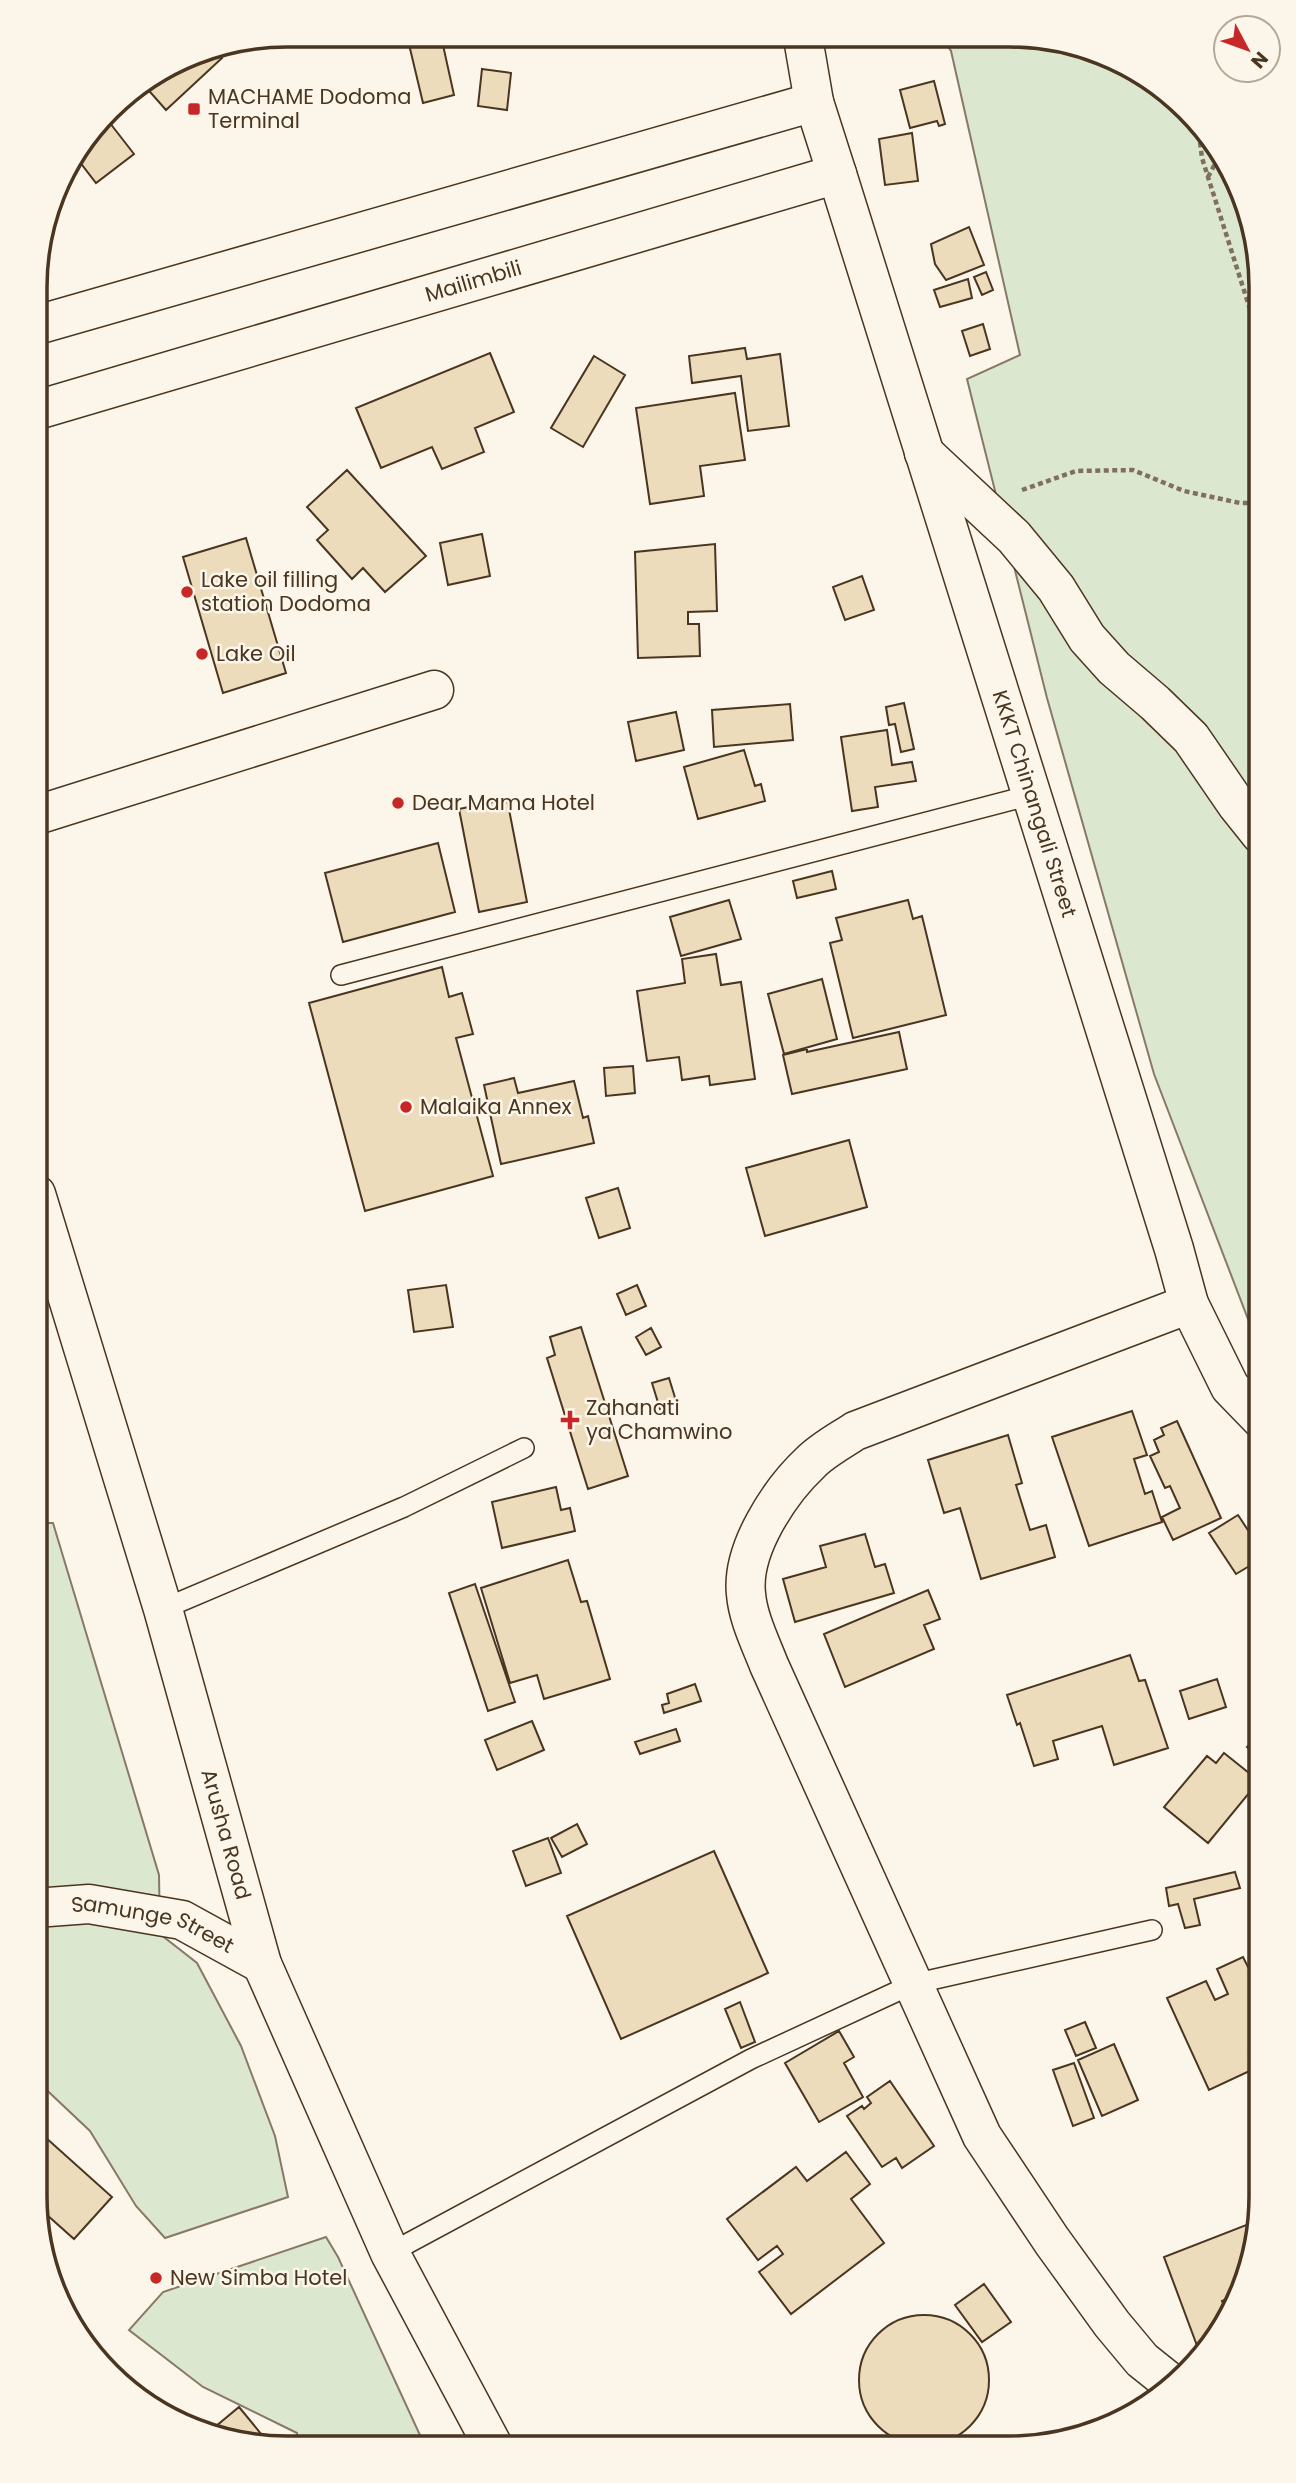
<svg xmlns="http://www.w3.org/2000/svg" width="1296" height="2483" font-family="Poppins,sans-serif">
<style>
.green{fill:#dce7d0;stroke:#887966;stroke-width:2}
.building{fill:#ecdcbc;stroke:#4a3520;stroke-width:2}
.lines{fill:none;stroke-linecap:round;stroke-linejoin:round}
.lane-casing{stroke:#4a3520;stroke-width:22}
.street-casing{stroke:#4a3520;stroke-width:41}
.secondary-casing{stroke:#4a3520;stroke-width:41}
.highway-casing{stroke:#4a3520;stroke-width:41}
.path{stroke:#7f6f5c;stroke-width:4.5;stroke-dasharray:5 3.5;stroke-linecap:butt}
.lane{stroke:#fbf6e9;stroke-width:19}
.street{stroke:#fbf6e9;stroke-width:38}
.secondary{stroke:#fbf6e9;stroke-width:38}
.highway{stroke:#fbf6e9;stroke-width:38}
.poi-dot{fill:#c62828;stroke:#fbf6e9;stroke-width:2.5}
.labels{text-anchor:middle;stroke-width:5;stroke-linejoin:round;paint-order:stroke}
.poi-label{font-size:21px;fill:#4a3520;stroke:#fbf6e9;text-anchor:start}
.street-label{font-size:21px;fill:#4a3520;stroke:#fbf6e9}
.rim{fill:none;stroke:#4a3520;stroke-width:3.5}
</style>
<rect width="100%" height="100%" fill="#fbf6e9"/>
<path class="green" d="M943 39 1057 40 1175 98 1248 207 1261 288V1353L1154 1074 1047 698 967 379 1020 355 951 51Z
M36 1523H53L159 1875 160 1934 197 1963 241 2046 275 2136 288 2197 165 2238 136 2206 90 2131 35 2079Z
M326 2237 338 2257 425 2446H298L297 2433 203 2387 129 2330 163 2292Z"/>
<path class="building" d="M407 36H441L454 95 423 103Z
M214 50 222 58 166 110 143 84 191 54Z
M482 69 511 73 507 110 478 106Z
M934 81 945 124 939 126 937 121 910 128 900 90Z
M106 118 134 154 96 183 76 157Z
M912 133 918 181 885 185 879 139Z
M969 227 984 265 946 280 935 264 931 244Z
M986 272 993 290 982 295 974 277Z
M968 279 972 298 940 307 934 290Z
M983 324 990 349 970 356 962 331Z
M745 348 747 359 780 354 789 426 748 431 741 376 692 383 689 356Z
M490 353 514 412 475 428 484 452 442 469 432 447 381 468 356 408Z
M594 356 625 375 583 447 551 428Z
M735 393 745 460 700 466 704 496 650 504 636 408Z
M347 470 426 556 385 592 363 568 352 579 317 540 328 530 307 507Z
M482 534 490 576 448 585 440 543Z
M246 538 286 673 223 693 183 557Z
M715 544 717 611 688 612V624H699L700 656 638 658 635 552Z
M862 576 874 610 845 620 833 587Z
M904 703 914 749 901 752 895 724 889 725 886 707Z
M790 704 793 740 714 747 712 710Z
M676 712 684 750 636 761 628 722Z
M887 730 892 765 912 762 916 781 875 787 878 807 852 811 841 737Z
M744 750 755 786 761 784 765 801 698 819 684 767Z
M507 799 527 902 479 912 459 809Z
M438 843 455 912 343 942 325 873Z
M832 871 836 889 797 898 793 881Z
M729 900 741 939 681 956 670 917Z
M908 900 913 919 922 916 946 1015 853 1038 830 943 842 940 836 918Z
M716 954 721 985 741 982 755 1079 710 1085 709 1076 682 1080 679 1057 647 1061 637 991 685 983 682 959Z
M442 967 449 997 462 993 473 1034 456 1038 493 1176 365 1211 309 1003Z
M822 979 837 1039 784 1054 768 994Z
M899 1032 907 1069 792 1094 783 1055 807 1049V1052Z
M633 1066 635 1093 606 1096 604 1068Z
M514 1078 518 1093 574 1081 583 1118 588 1116 594 1143 501 1164 484 1085Z
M849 1140 867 1207 765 1236 746 1168Z
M618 1188 630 1228 599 1238 586 1198Z
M446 1285 453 1327 414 1332 408 1290Z
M637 1285 646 1306 626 1315 617 1294Z
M581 1327 628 1476 588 1489 547 1358 555 1355 550 1337Z
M651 1328 661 1347 646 1355 636 1337Z
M669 1378 677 1404 660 1409 652 1383Z
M1132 1411 1147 1455 1134 1459 1145 1494 1152 1491 1162 1522 1089 1546 1052 1437Z
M1177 1421 1221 1518 1173 1540 1162 1517 1180 1508 1170 1486 1165 1488 1150 1456 1159 1452 1154 1440 1164 1435 1161 1428Z
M1008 1435 1022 1483 1016 1485 1030 1530 1046 1525 1055 1557 981 1579 960 1508 944 1513 928 1460Z
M556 1487 561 1510 570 1508 575 1531 502 1548 492 1502Z
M1238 1515 1261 1550V1559L1236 1574 1209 1533Z
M865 1534 875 1567 885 1564 894 1593 795 1622 783 1579 826 1567 820 1546Z
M568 1560 581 1602 587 1601 610 1679 544 1699 537 1675 510 1683 481 1588Z
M475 1584 515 1702 488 1711 449 1593Z
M928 1590 940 1619 924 1625 934 1649 845 1687 824 1634Z
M1130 1655 1139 1681 1145 1680 1168 1748 1114 1765 1102 1726 1053 1741 1058 1759 1034 1766 1020 1723 1017 1725 1007 1695Z
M1217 1679 1226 1707 1189 1719 1180 1691Z
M695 1684 701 1701 664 1713 662 1705 669 1703 667 1694Z
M532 1721 544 1750 497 1770 485 1740Z
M676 1729 680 1741 640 1754 635 1742Z
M1261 1733V1760L1247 1747Z
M1224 1753 1259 1781 1208 1843 1164 1807 1207 1756 1216 1763Z
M577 1824 587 1844 562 1857 551 1838Z
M548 1838 561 1873 526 1886 513 1851Z
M714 1851 768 1973 621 2039 567 1916Z
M1235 1872 1240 1888 1194 1899 1200 1925 1185 1928 1178 1904 1169 1906 1166 1888Z
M1243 1957 1248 1967 1261 1961 1260 2049 1249 2054 1256 2068 1209 2090 1167 1998 1206 1981 1215 2000 1228 1994 1217 1969Z
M740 2002 755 2042 741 2048 725 2009Z
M1085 2022 1096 2048 1076 2056 1065 2030Z
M839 2031 854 2057 844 2063 863 2097 819 2122 785 2063Z
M1114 2044 1138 2100 1102 2116 1078 2060Z
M1074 2063 1094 2118 1073 2126 1053 2070Z
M890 2081 934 2146 902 2168 896 2158 882 2167 847 2116 862 2106 864 2109 871 2103 867 2097Z
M35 2128 112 2197 74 2239 37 2206Z
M846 2152 870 2184 851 2199 884 2243 791 2314 759 2272 783 2254 777 2246 758 2260 727 2219 796 2167 807 2181Z
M1259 2220 1242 2292 1222 2301 1228 2316 1210 2347 1199 2351 1164 2257Z
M984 2284 1011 2322 982 2342 955 2305Z
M859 2380a65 65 0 1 1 130 0a65 65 0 1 1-130 0Z
M113 2366 134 2388 130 2392 121 2386 110 2369Z
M239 2407 262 2435 250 2445 222 2436 215 2427Z"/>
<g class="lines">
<g class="lane-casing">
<path id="lane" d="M341 975 1031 795
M163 1609 404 1507 524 1448
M390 2253 751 2059 913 1984 1152 1930"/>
</g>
<g class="street-casing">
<g id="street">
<path id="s1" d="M837 174 1174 1249 1189 1304 1230 1387 1261 1419"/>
<path d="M924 453 1014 537 1056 588 1087 638 1114 668 1155 703 1191 738 1237 805 1261 835"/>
<path d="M37 815 434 690"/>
<path id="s2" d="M35 1908 89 1904 182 1920 262 1964"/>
<path d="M1172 2384 1142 2360 1112 2324 1052 2241 982 2136 769 1665C760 1642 748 1618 746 1594 741 1549 780 1491 811 1462 823 1450 840 1441 855 1431L1189 1304"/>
</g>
</g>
<g class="secondary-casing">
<g id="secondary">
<path d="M37 325 814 102"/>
<path id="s3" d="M37 410 837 174 814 102 803 38"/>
</g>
</g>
<g class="highway-casing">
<g id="highway">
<path id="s4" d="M36 1194 163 1609 262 1964 390 2253 493 2446"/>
</g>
</g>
<path class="path" d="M1199 134 1202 158 1261 344
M1208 177 1217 160
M1022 490 1076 471 1133 470 1184 491 1240 503H1261"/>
<use href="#lane" class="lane"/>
<use href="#street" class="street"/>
<use href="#secondary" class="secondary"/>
<use href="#highway" class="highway"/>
</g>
<g class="poi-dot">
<rect x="187" y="102" width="14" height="14" rx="3.5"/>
<circle cx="187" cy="592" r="7"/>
<circle cx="202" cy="654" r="7"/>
<circle cx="398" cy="803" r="7"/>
<circle cx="406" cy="1107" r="7"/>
<path d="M566.5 1409.5h7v7h7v7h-7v7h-7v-7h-7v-7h7z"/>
<circle cx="156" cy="2278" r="7"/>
</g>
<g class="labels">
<g class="poi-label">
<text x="208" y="104">MACHAME Dodoma<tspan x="208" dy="24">Terminal</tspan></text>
<text x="201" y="587">Lake oil filling<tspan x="201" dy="24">station Dodoma</tspan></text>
<text x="216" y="661">Lake Oil</text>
<text x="412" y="810">Dear Mama Hotel</text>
<text x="420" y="1114">Malaika Annex</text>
<text x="586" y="1415">Zahanati<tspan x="586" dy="24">ya Chamwino</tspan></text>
<text x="170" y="2285">New Simba Hotel</text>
</g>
<g class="street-label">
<text dy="7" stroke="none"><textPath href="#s3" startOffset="455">Mailimbili</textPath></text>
<text dy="7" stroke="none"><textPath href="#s1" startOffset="660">KKKT Chinangali Street</textPath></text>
<text dy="7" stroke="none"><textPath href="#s4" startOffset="668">Arusha Road</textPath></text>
<text dy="7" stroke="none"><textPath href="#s2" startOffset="121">Samunge Street</textPath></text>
</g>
</g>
<path d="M0 0H1296V2483H0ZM287 47H1009A240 240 0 0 1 1249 287V2196A240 240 0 0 1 1009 2436H287A240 240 0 0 1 47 2196V287A240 240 0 0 1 287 47Z" fill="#fbf6e9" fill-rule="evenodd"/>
<path class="rim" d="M287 47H1009A240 240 0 0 1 1249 287V2196A240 240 0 0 1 1009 2436H287A240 240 0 0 1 47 2196V287A240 240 0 0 1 287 47Z"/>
<g transform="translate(1247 49) rotate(131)"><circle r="33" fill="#fbf6e9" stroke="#b4a999" stroke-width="2"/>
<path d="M0-5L12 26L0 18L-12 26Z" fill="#c62828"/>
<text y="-10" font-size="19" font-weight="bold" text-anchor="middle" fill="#4a3520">N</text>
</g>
</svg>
